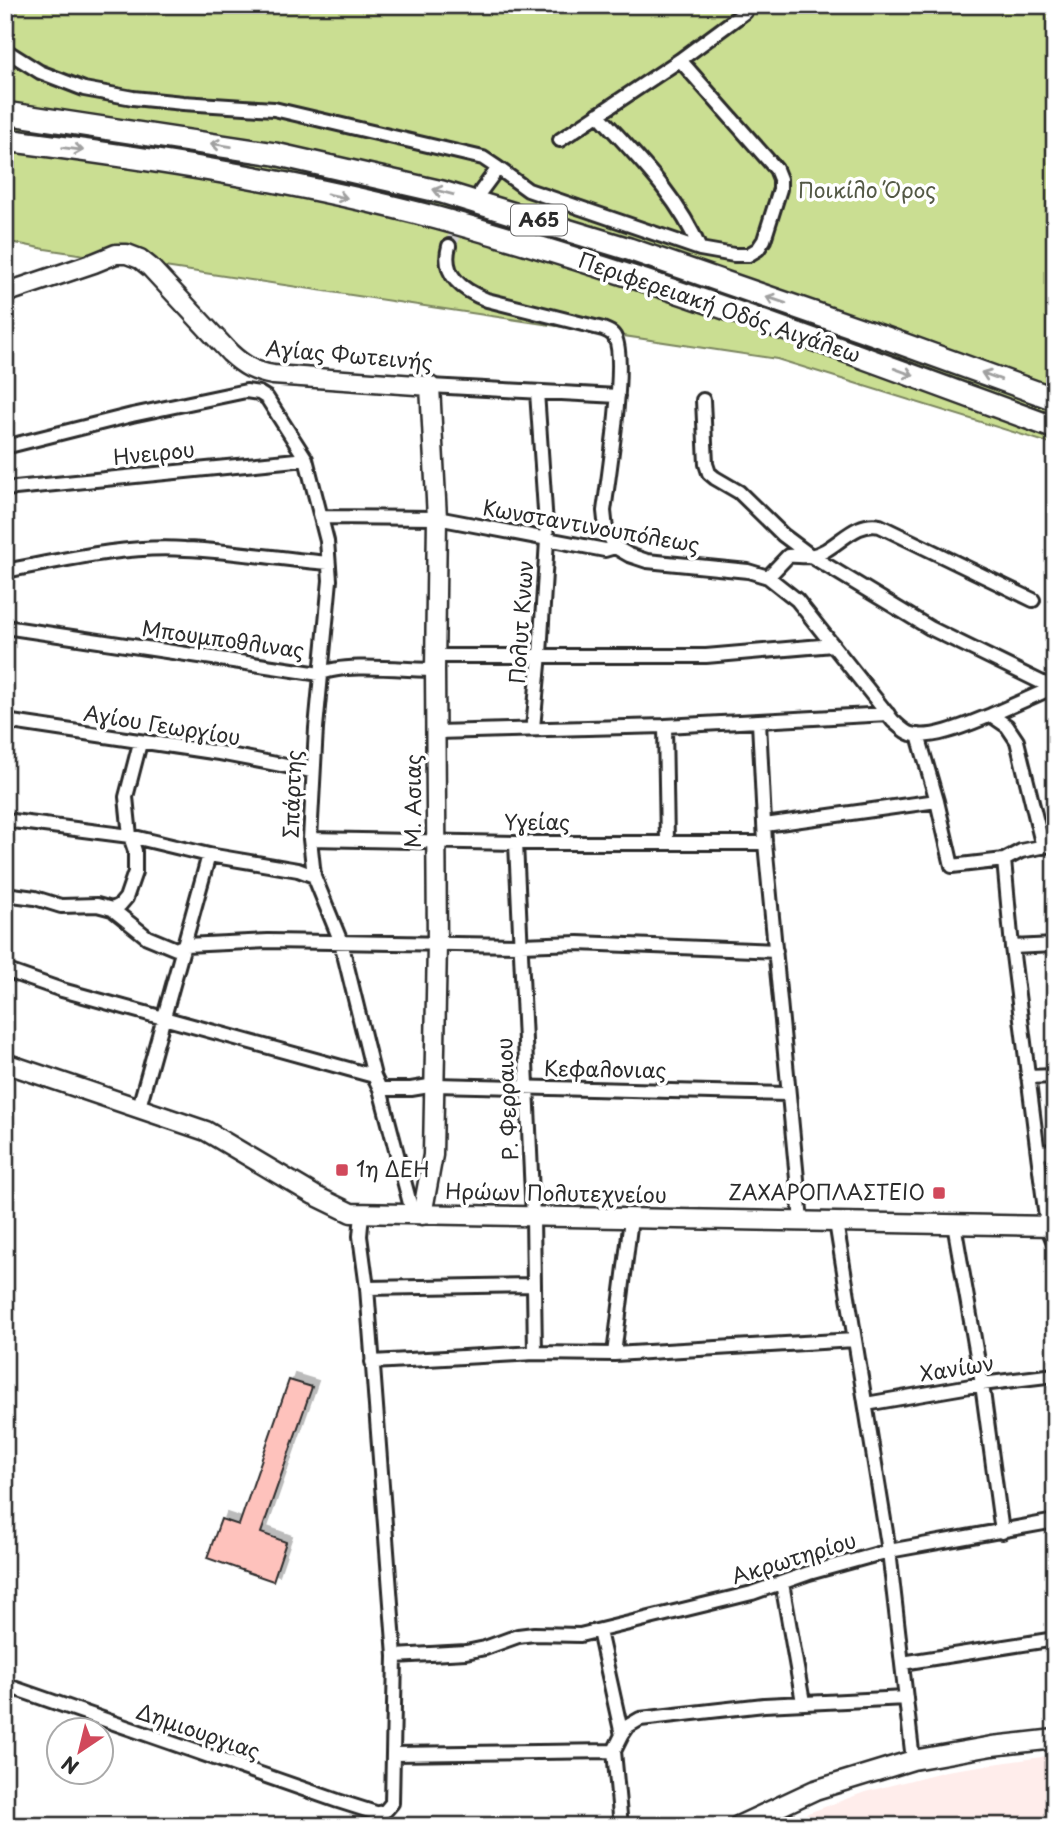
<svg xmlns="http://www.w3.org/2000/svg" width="1060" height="1831" font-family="'Playpen Sans',sans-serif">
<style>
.built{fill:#ffedeb}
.green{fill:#cade92;stroke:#7a845e;stroke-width:2}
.building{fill:#fec2bc;stroke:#2b2b2b;stroke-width:2;filter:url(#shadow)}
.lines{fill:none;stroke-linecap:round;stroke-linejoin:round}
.street-tunnel{stroke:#d5d5d5;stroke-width:12;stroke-dasharray:12 6;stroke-linecap:butt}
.street-casing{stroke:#2b2b2b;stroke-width:18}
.secondary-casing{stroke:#2b2b2b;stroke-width:23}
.highway-casing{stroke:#2b2b2b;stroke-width:26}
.street{stroke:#fff;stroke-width:12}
.secondary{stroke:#fff;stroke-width:18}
.highway{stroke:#fff;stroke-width:21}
.oneway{stroke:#a0a0a0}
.poi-dot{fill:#d1495b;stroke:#fff;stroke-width:2.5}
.labels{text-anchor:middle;stroke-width:7;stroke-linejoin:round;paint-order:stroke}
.shield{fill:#fff;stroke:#6b6b6b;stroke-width:2}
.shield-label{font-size:19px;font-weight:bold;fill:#2b2b2b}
.park-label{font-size:21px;fill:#535845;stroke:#fff}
.street-label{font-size:21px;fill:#2b2b2b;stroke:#fff}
.poi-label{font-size:21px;fill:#2b2b2b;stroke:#fff;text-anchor:start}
</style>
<defs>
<filter id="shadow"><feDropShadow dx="6" dy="-6" stdDeviation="0" flood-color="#0004"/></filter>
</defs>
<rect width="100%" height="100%" fill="#fff"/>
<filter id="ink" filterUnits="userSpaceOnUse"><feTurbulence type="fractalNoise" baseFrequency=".0143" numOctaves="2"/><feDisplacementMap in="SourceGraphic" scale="14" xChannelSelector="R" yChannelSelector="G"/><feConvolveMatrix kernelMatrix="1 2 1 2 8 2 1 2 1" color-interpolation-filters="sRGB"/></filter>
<g filter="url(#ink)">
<path class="built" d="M1055 1755V1826H773L865 1792 946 1771Z"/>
<path class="green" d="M5 5H1055V445L777 359 45 249 5 241Z"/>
<path class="building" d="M289 1380 312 1387 261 1533 286 1542 273 1581 207 1558 221 1519 239 1525Z"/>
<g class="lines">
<path class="street-tunnel" d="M449 246 477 198"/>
<g class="street-casing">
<path id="street" d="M5 50 40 72 84 89 133 98 183 103 274 109 483 158 498 168 481 191
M598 114C636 156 678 196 700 249
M560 140 680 60 745 12
M498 168 528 190 700 249 734 255H748L758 249 764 240 780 189V179L776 169 680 60
M449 246C441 275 462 290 487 300L603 329C608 331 613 333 615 338 627 359 608 481 604 511L606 530 615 547
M430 386 618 396
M703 400 706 464 709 473 715 478 739 492 783 535 811 556 930 628 1055 689
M5 447 132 415 246 391 259 393 267 398 306 459 327 541 330 580 316 728 310 839 314 876 341 942 374 1076 380 1089 413 1215
M5 489 306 459
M323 517 437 518 605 550 615 547 629 555 647 561 748 571 768 577 797 600 893 721C898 725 904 732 911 734 931 741 971 723 991 715L1007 726 1017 741 1043 847
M5 571C64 560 124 545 185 549 233 551 281 559 328 563
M768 577 788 556C795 555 803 557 810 556 836 552 852 520 880 526L1033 600
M5 627 320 674C343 662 407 670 435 670
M435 656H706L833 645
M991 715 1052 688
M5 721 219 753 312 771
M759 722 765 843 801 1221
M665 726 667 842
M533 728 540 654 547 540 537 392
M437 732 665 726 888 714
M918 735 937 801 952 866 1004 860
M5 820 130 836 209 855 298 870 314 876
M765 825 937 801
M310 839 516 843H765
M516 843 533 1217 535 1353
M1055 844 1021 851 1004 860 1012 947 1047 1226 1055 1245
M5 894 35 898 61 906 97 905 112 909 120 905 126 898 135 872V851L130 836 126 797 140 743
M112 909 147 937 176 949 185 945 268 941 521 945 578 943 776 951
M1012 947 1055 945
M5 970 62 990 374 1076
M1028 1077 1055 1076
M380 1089H411L435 1085 788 1094
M139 1107 209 855
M1038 1151 1055 1152
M836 1222 889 1551 913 1760
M954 1224 982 1384 1002 1532
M367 1288 534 1285
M614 1354 631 1219
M372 1362 535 1353 614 1354 855 1340
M866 1404 982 1384 1055 1375
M782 1583 803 1702
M599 1631 622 1735 614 1751 621 1826
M395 1656 466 1652 485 1648 518 1636 534 1634 580 1635 752 1593 809 1573 889 1551 1055 1521
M902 1663 1055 1639
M5 1685 338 1801 379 1814 386 1810 392 1803 395 1656 367 1288 360 1236 362 1214
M622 1735 628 1726 640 1719 764 1705 906 1698
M394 1754 614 1751"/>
</g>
<g class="secondary-casing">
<path id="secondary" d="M5 293 94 263 116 254H127L140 259 150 267 230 353C244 366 255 372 273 375L430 386 437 518 435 670 437 943 433 1155 422 1215
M5 1063 206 1131 314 1195 351 1213 1055 1226
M738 1826 815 1790 913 1760 992 1746 1055 1739"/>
</g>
<g class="highway-casing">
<path id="highway" d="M5 113 275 154 442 192 629 249 886 338 1055 399
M5 140C149 158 296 181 437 218 647 275 851 353 1055 428"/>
</g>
<use href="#street" class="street"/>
<use href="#secondary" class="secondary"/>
<use href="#highway" class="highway"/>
</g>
<defs><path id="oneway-shaft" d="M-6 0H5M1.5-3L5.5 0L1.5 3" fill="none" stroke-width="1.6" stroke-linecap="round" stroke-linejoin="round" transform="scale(1.75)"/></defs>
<g class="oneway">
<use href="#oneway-shaft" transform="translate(221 145) rotate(-171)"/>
<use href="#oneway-shaft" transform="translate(73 149) rotate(8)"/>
<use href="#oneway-shaft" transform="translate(443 192) rotate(-165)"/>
<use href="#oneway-shaft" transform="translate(337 196) rotate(12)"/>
<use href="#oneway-shaft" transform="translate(776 300) rotate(-161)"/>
<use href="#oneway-shaft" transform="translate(904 372) rotate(20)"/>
<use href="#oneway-shaft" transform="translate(991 376) rotate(-160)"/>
</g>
</g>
<g class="poi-dot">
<rect x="335" y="1163" width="14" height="14" rx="3.5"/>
<rect x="932" y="1186" width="14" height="14" rx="3.5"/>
</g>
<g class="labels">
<rect class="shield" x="511" y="204.5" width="56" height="31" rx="5"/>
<g class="shield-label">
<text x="539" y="227">Α65</text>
</g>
<g class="park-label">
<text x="867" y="198">Ποικίλο Όρος</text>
</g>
<g class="street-label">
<text transform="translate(719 308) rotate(19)" y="7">Περιφερειακή Οδός Αιγάλεω</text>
<text transform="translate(349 356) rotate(5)" y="7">Αγίας Φωτεινής</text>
<text transform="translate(154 454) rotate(-6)" y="7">Ηνειρου</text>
<text transform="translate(591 527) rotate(10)" y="7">Κωνσταντινουπόλεως</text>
<text transform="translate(522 622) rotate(-86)" y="7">Πολυτ Κνων</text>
<text transform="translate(223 640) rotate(8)" y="7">Μπουμποθλινας</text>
<text transform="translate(162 726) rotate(9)" y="7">Αγίου Γεωργίου</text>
<text transform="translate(293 794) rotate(-88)" y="7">Σπάρτης</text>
<text transform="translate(414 801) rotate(-90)" y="7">Μ. Ασιας</text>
<text x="537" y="830">Υγείας</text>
<text transform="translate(605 1070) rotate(1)" y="7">Κεφαλονιας</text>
<text transform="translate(508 1099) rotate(-93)" y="7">Ρ. Φερραιου</text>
<text transform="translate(556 1194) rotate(1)" y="7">Ηρώων Πολυτεχνείου</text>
<text transform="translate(957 1369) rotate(-9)" y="7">Χανίων</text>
<text transform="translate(794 1559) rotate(-17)" y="7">Ακρωτηρίου</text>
<text transform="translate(198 1732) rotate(19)" y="7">Δημιουργιας</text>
</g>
<g class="poi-label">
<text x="356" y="1177">1η ΔΕΗ</text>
<text x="925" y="1200" text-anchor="end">ΖΑΧΑΡΟΠΛΑΣΤΕΙΟ</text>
</g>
</g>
<rect width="1060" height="1831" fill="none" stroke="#fff" stroke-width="28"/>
<rect x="14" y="14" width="1032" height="1803" fill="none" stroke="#2b2b2b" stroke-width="2.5" filter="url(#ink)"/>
<g transform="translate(80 1751) rotate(215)"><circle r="33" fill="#ffffff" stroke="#aaaaaa" stroke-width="2"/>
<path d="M0-5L12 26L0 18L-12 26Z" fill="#d1495b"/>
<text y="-10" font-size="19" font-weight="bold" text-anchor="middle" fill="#2b2b2b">N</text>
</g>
</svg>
